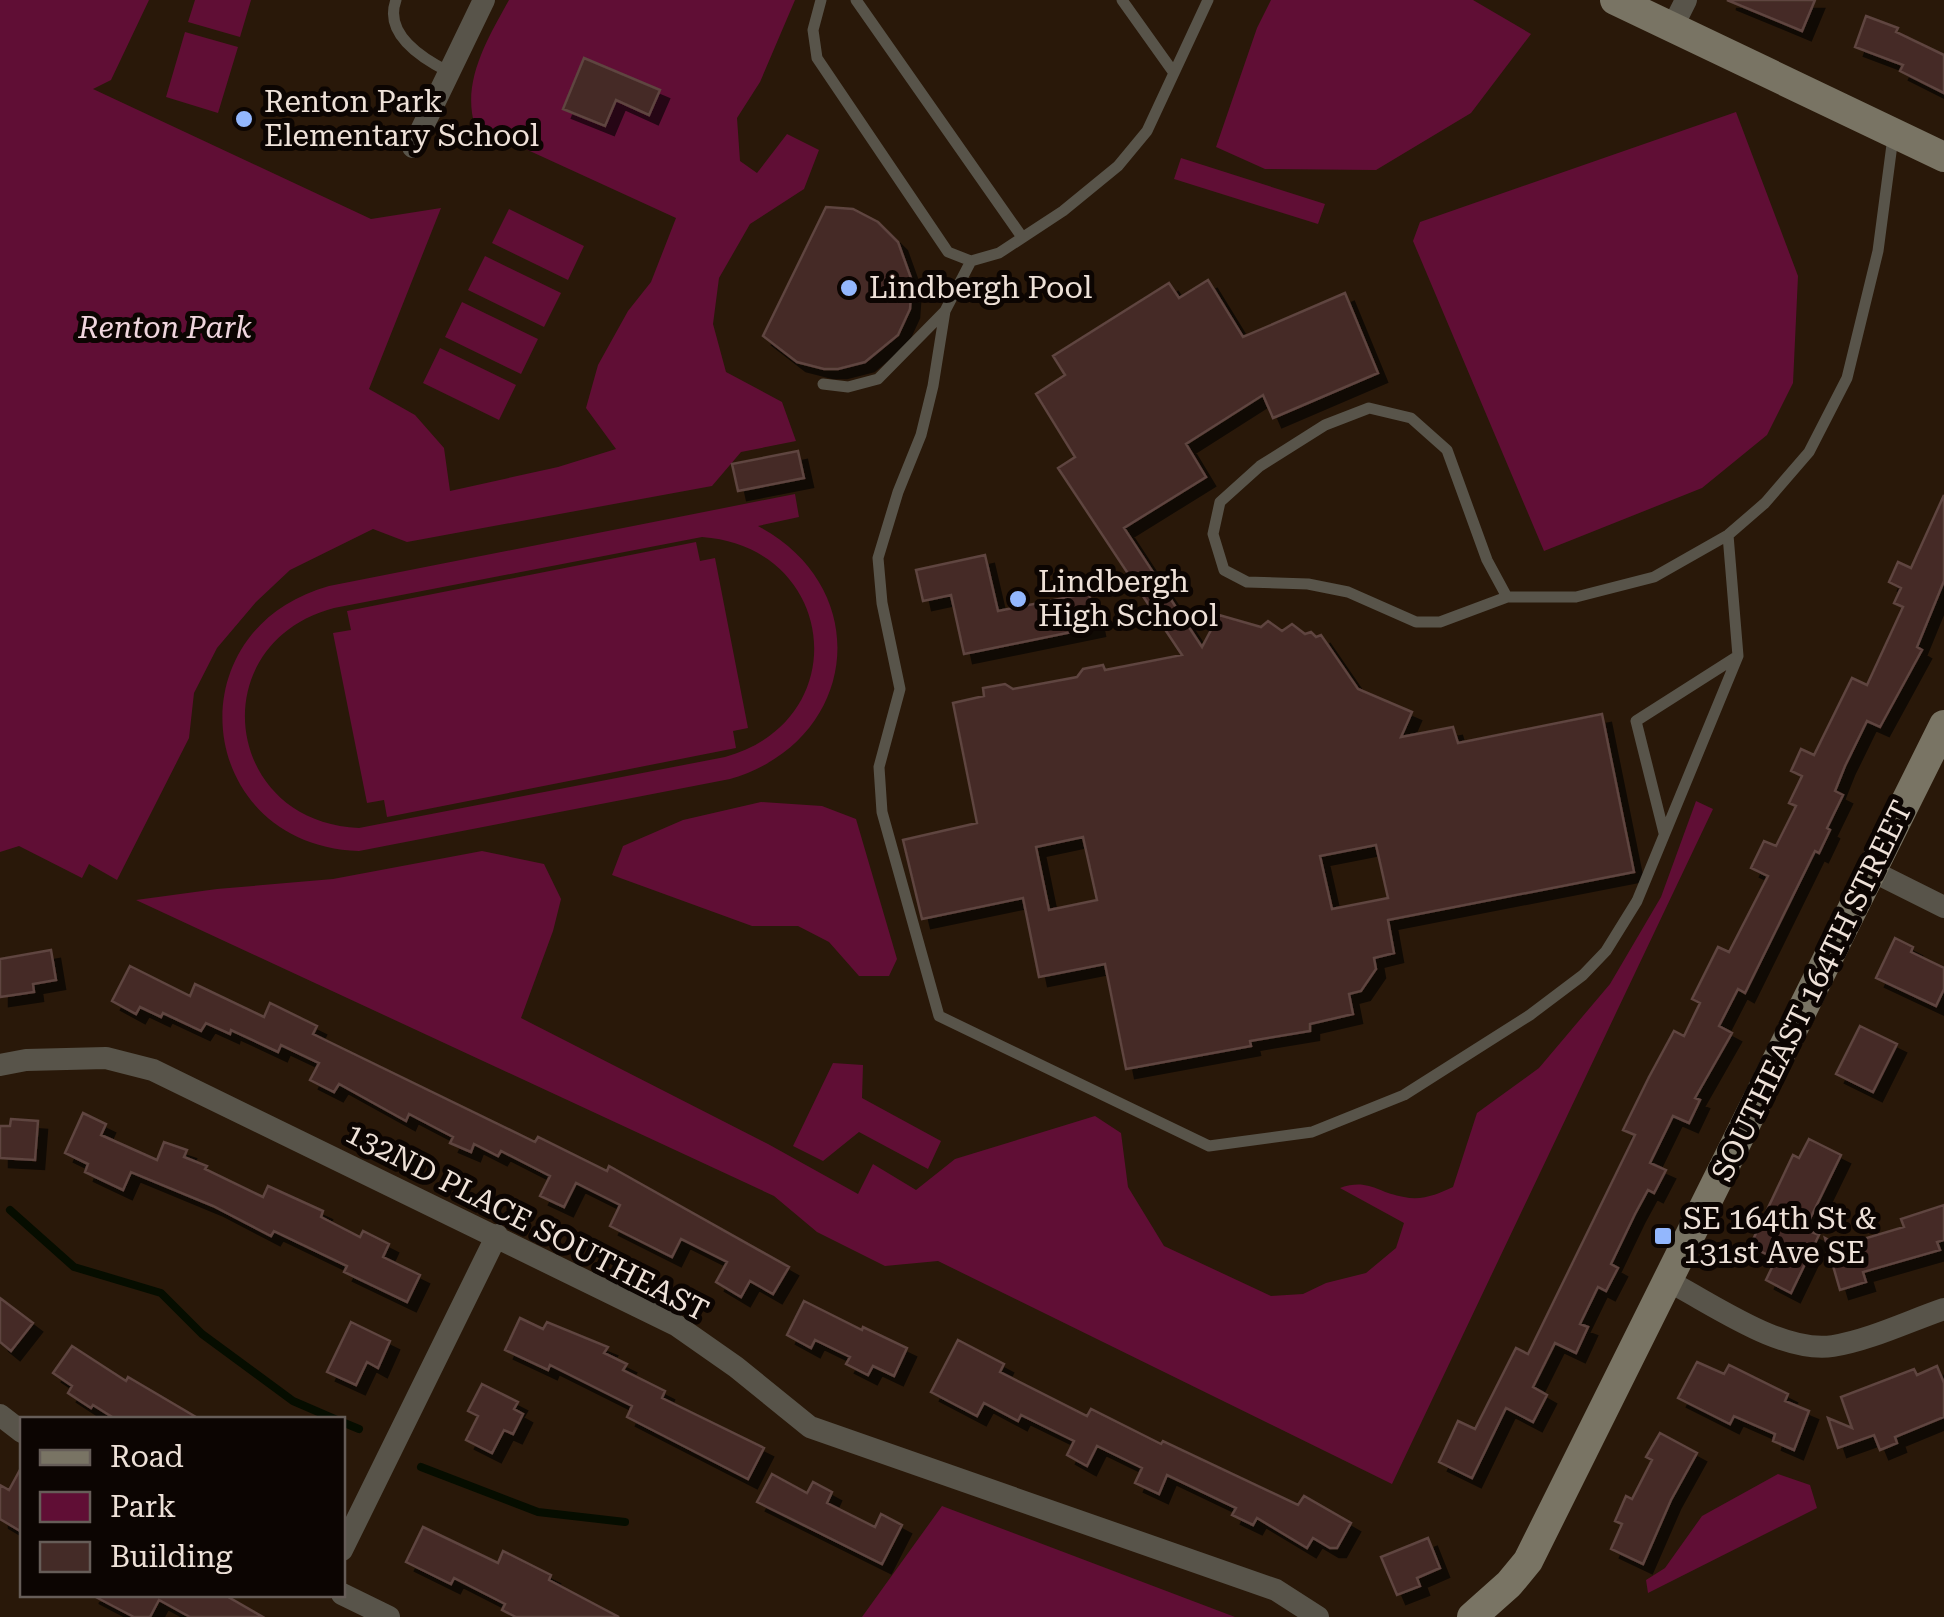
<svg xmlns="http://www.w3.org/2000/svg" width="1944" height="1617" font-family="'Roboto Serif',serif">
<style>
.green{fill:#600e35;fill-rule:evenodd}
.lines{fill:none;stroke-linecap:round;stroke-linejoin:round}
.stream{stroke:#060d00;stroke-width:8}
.building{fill:#442b27;stroke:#5e443f;stroke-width:2.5;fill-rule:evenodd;filter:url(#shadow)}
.lane{stroke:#58544a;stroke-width:11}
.street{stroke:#58544a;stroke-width:22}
.secondary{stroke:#797464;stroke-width:30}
.poi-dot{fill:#93b7fd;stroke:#0c0502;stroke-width:4}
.labels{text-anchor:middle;stroke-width:10;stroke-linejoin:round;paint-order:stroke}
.poi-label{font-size:30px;fill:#eee1d8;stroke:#0c0502;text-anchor:start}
.park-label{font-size:30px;font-style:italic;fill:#f0d6de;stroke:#0c0502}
.street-label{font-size:30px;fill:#eee1d8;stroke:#0c0502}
</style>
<defs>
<filter id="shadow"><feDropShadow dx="9" dy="9" stdDeviation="0" flood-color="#0009"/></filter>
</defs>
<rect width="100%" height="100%" fill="#291809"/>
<path class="green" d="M0 0H149L111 80 93 89 371 219 441 208 369 389 415 415 444 448 450 491 558 467 616 449 586 408 598 365 628 311 651 282 676 218 475 126C461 82 488 38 509 0H795L760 82 737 118 740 161 757 173 787 134 819 150 804 189 750 224 719 278 713 324 726 372 782 402 796 441 741 452 712 486 407 542 373 529 290 570 256 602 217 648 194 693 189 738 117 880 89 864 82 878 19 846 0 852Z
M195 0H251L240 37 188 22Z
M1271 0H1473L1531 34 1471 113 1376 170 1265 169 1216 147 1257 28Z
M185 32 238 47 218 113 166 97Z
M1736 112 1798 276 1793 383 1767 435 1702 488 1544 551 1413 241 1420 222Z
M1181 158 1325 204 1318 224 1174 179Z
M509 209 584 246 568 280 492 243Z
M485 256 561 293 544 327 468 290Z
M462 302 538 339 521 374 445 337Z
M440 348 516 385 499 420 423 383Z
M795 494 799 517 758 526C877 589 858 742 730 779L359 851C195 845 171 630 329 586ZM702 537C838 547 856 721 725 757L359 828C222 822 202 643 334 608Z
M696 542 700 561 715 558 748 728 733 731 736 748 387 817 384 800 367 803 333 633 351 630 347 611Z
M1696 801 1713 809 1392 1484 938 1261 885 1266 817 1232 774 1196 136 900 217 889 333 879 482 851 544 864 561 899 553 931 521 1018 768 1144 858 1194 873 1164 916 1190 955 1159 1095 1116 1121 1133 1128 1187 1164 1246 1271 1296 1303 1294 1326 1283 1366 1273 1396 1248 1404 1223 1340 1188C1369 1178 1377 1193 1404 1197 1422 1201 1438 1194 1453 1187L1477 1113 1539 1068 1610 984 1661 897Z
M761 802 822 806 856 819 897 959 889 976H859L829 942 798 926H752L612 875 623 846 683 820Z
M833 1063 863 1065 862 1098 941 1141 928 1169 859 1132 823 1161 793 1146Z
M1778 1474 1810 1485 1817 1508 1648 1593 1646 1580 1665 1568 1702 1516Z
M942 1506 1235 1617H862Z"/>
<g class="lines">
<path class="stream" d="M10 1210 74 1267 161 1293 202 1334 293 1401 337 1420
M342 1422 359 1429
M421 1467 538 1512 625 1522"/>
</g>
<path class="building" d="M1727 0H1815L1802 31Z
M1866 16 1898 28 1896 32 1944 55V93L1900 71 1903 65 1855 47Z
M584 58 660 90 649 115 616 100 605 126 563 109Z
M826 207 853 209 878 222 898 242 912 281 910 309 898 335 865 362 838 369H824L797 362 763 336Z
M1208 280 1243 337 1345 293 1378 373 1273 418 1263 395 1186 444 1206 477 1124 528 1202 647 1219 615 1261 627 1268 621 1282 631 1292 624 1305 634 1311 632 1316 637 1321 635 1358 689 1412 712 1401 737 1453 727 1458 743 1602 714 1634 872 1388 920 1394 953 1374 958 1376 969 1361 991 1349 994 1353 1014 1310 1024V1031L1250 1041 1251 1046 1126 1069 1105 964 1039 977 1023 898 922 919 903 840 977 823 953 703 984 696 983 688 1005 684 1013 689 1077 677 1083 669 1103 665 1105 670 1182 655 1058 468 1075 457 1036 394 1065 375 1053 356 1169 283 1179 298ZM1083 837 1097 900 1049 910 1036 847ZM1376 845 1388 898 1332 909 1320 856Z
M798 451 804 478 738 491 732 464Z
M1944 495V581L1917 647 1922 650 1880 727 1867 721 1845 766 1835 791 1843 795 1827 828 1830 830 1819 853 1815 851 1745 993 1738 989 1719 1026 1732 1033 1695 1098 1700 1100 1689 1123 1673 1116 1650 1163 1666 1170 1654 1193 1648 1190 1635 1214 1611 1264 1618 1268 1606 1291 1598 1287 1580 1324 1588 1327 1576 1353 1555 1343 1533 1387 1547 1395 1533 1422 1506 1408 1472 1478 1439 1462 1458 1421 1475 1429 1516 1348 1528 1354 1635 1135 1623 1130 1649 1077 1674 1031 1684 1036 1700 1003 1692 999 1718 947 1729 952 1768 876 1751 868 1764 841 1776 846 1796 806 1789 803 1802 776 1791 771 1801 749 1814 755 1852 678 1867 685 1903 607 1894 603 1901 588 1889 582 1898 562 1911 568Z
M985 555 998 611 1089 593 1096 627 964 654 951 595 923 601 916 570Z
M1895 938 1913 947 1911 952 1944 968V989L1936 1006 1876 978Z
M51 950 56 980 33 984 34 992 0 997V959Z
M130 966 190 996 195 984 264 1017 270 1003 317 1026 313 1034 535 1142 538 1137 607 1171 609 1166 789 1267 773 1294 750 1281 741 1297 716 1282 727 1262 681 1239 672 1257 610 1226 620 1205 576 1183 564 1207 540 1196 550 1176 501 1151 498 1156 474 1144 471 1152 450 1143 453 1137 409 1114 406 1121 339 1084 334 1092 310 1080 319 1063 281 1045 278 1052 231 1030 230 1034 206 1023 201 1031 163 1013 161 1017 140 1007 136 1014 112 1001Z
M1860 1026 1897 1044 1873 1092 1836 1074Z
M83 1113 106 1124 101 1135 157 1160 164 1142 187 1150 184 1157 207 1166 205 1169 263 1197 268 1186 323 1211 321 1217 360 1237 363 1231 389 1244 383 1257 420 1275 407 1302 344 1272 347 1266 274 1231 271 1236 213 1206 131 1172 123 1190 85 1172 88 1164 65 1153Z
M11 1119 38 1121 35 1160 0 1158V1126H10Z
M1809 1139 1841 1155 1805 1229 1819 1235 1791 1293 1766 1280 1776 1259 1750 1246 1793 1155 1799 1158Z
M1944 1205V1240L1937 1242 1940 1250 1863 1272 1866 1282 1840 1290 1825 1238 1840 1246 1904 1227 1901 1219Z
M0 1298 33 1323 11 1351 0 1342Z
M804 1301 862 1330 863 1327 907 1348 894 1376 873 1366 868 1375 846 1364 850 1357 815 1340 811 1348 787 1335Z
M520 1318 543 1329 547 1322 608 1347 604 1353 627 1364 623 1370 665 1391 662 1398 764 1448 748 1479 627 1417 632 1406 550 1365 548 1370 505 1350Z
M351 1322 390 1341 378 1368 367 1362 356 1385 327 1372Z
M958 1340 1004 1364 1000 1372 1087 1416 1091 1409 1161 1444 1163 1441 1298 1505 1304 1496 1351 1523 1337 1548H1330L1313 1538 1307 1548 1257 1518 1253 1525 1232 1515 1236 1508 1167 1475 1159 1494 1135 1483 1142 1468 1097 1446 1087 1466 1067 1455 1074 1441 1021 1415 1018 1421 984 1403 977 1416 931 1392Z
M72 1346 126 1381 128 1377 201 1420H117L93 1405 91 1408 68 1393 72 1386 53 1373Z
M1697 1362 1724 1374 1729 1365 1788 1394 1785 1401 1809 1411 1794 1450 1773 1441 1775 1434 1734 1416 1730 1424 1678 1398Z
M1937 1366 1944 1383V1417L1895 1437 1897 1443 1880 1450 1874 1435 1838 1448 1828 1418 1852 1428 1841 1397 1914 1369 1917 1375Z
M482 1384 518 1402 514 1409 523 1414 513 1434 504 1430 492 1453 466 1440 478 1416 468 1411Z
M1660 1433 1697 1453 1671 1500 1643 1564 1611 1549 1622 1524 1615 1521 1626 1496 1632 1499 1652 1460 1646 1457Z
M22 1466V1532L0 1519V1485L9 1490Z
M772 1474 807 1493 813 1482 832 1492 827 1503 875 1527 881 1514 902 1525 882 1564 757 1502Z
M423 1527 498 1563 503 1551 551 1575 549 1580 619 1617H516L502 1610 505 1604 454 1578 451 1584 406 1562Z
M1428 1538 1440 1568 1417 1578 1420 1586 1397 1595 1381 1557Z
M90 1594H223L263 1617H190L159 1600 150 1617H134Z"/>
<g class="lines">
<path class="lane" d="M396 0C383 35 423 59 449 72
M821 0 813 30 817 58 948 252 971 261 999 253 1063 211 1118 166 1147 131 1208 0
M856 0 1022 237
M1122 0 1174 73
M971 261 945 311 933 386 921 435 898 492 878 558 882 603 900 689 879 767 882 812 939 1016 1209 1146 1312 1132 1404 1095 1530 1015 1583 975 1606 951 1637 901 1738 656 1728 535
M823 384 848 387 878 379 945 311
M1507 597 1487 560 1447 450 1411 418 1369 408 1325 425 1260 466 1220 502 1213 534 1224 570 1247 582 1308 584 1348 592 1416 622H1440L1507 597H1576L1654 577 1728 535 1765 503 1809 452 1847 378 1878 251 1893 137
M1664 833 1636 721 1738 656"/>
<path class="street" d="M1672 28 1686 0
M413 147 484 0
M1872 871 1944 907
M0 1065 26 1060 106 1058 153 1070 676 1325 736 1367 810 1427 1276 1590 1318 1617
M1668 1281C1713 1304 1782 1354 1833 1346 1870 1340 1909 1321 1944 1309
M0 1415 22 1432
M342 1550 497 1235
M342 1594 389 1617"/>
<path class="secondary" d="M1615 0 1944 157
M1472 1617 1509 1584 1528 1561 1944 725"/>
</g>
<g class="poi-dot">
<circle cx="244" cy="119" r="10"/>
<circle cx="849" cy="288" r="10"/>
<circle cx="1018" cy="599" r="10"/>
<rect x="1653" y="1226" width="20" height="20" rx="5"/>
</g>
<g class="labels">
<g class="poi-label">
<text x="264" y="112">Renton Park<tspan x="264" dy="34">Elementary School</tspan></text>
<text x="869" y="298">Lindbergh Pool</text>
<text x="1038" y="592">Lindbergh<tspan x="1038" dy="34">High School</tspan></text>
<text x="1683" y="1229">SE 164th St &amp;<tspan x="1683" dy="34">131st Ave SE</tspan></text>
</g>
<g class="park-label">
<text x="165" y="338">Renton Park</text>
</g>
<g class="street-label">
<text transform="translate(1812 991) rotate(-64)" y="10">SOUTHEAST 164TH STREET</text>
<text transform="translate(527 1222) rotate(27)" y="10">132ND PLACE SOUTHEAST</text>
</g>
</g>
<rect x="20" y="1417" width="325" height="180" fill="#0c0502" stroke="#665d58" stroke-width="2.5"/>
<rect x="40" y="1450" width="50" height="15" fill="#797464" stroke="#665d58" stroke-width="2.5"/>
<text x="110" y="1467" font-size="30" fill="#eee1d8">Road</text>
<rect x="40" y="1492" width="50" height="30" fill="#600e35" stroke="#665d58" stroke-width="2.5"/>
<text x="110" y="1517" font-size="30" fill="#eee1d8">Park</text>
<rect x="40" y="1542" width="50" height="30" fill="#442b27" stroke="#665d58" stroke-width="2.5"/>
<text x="110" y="1567" font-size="30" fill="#eee1d8">Building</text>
</svg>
